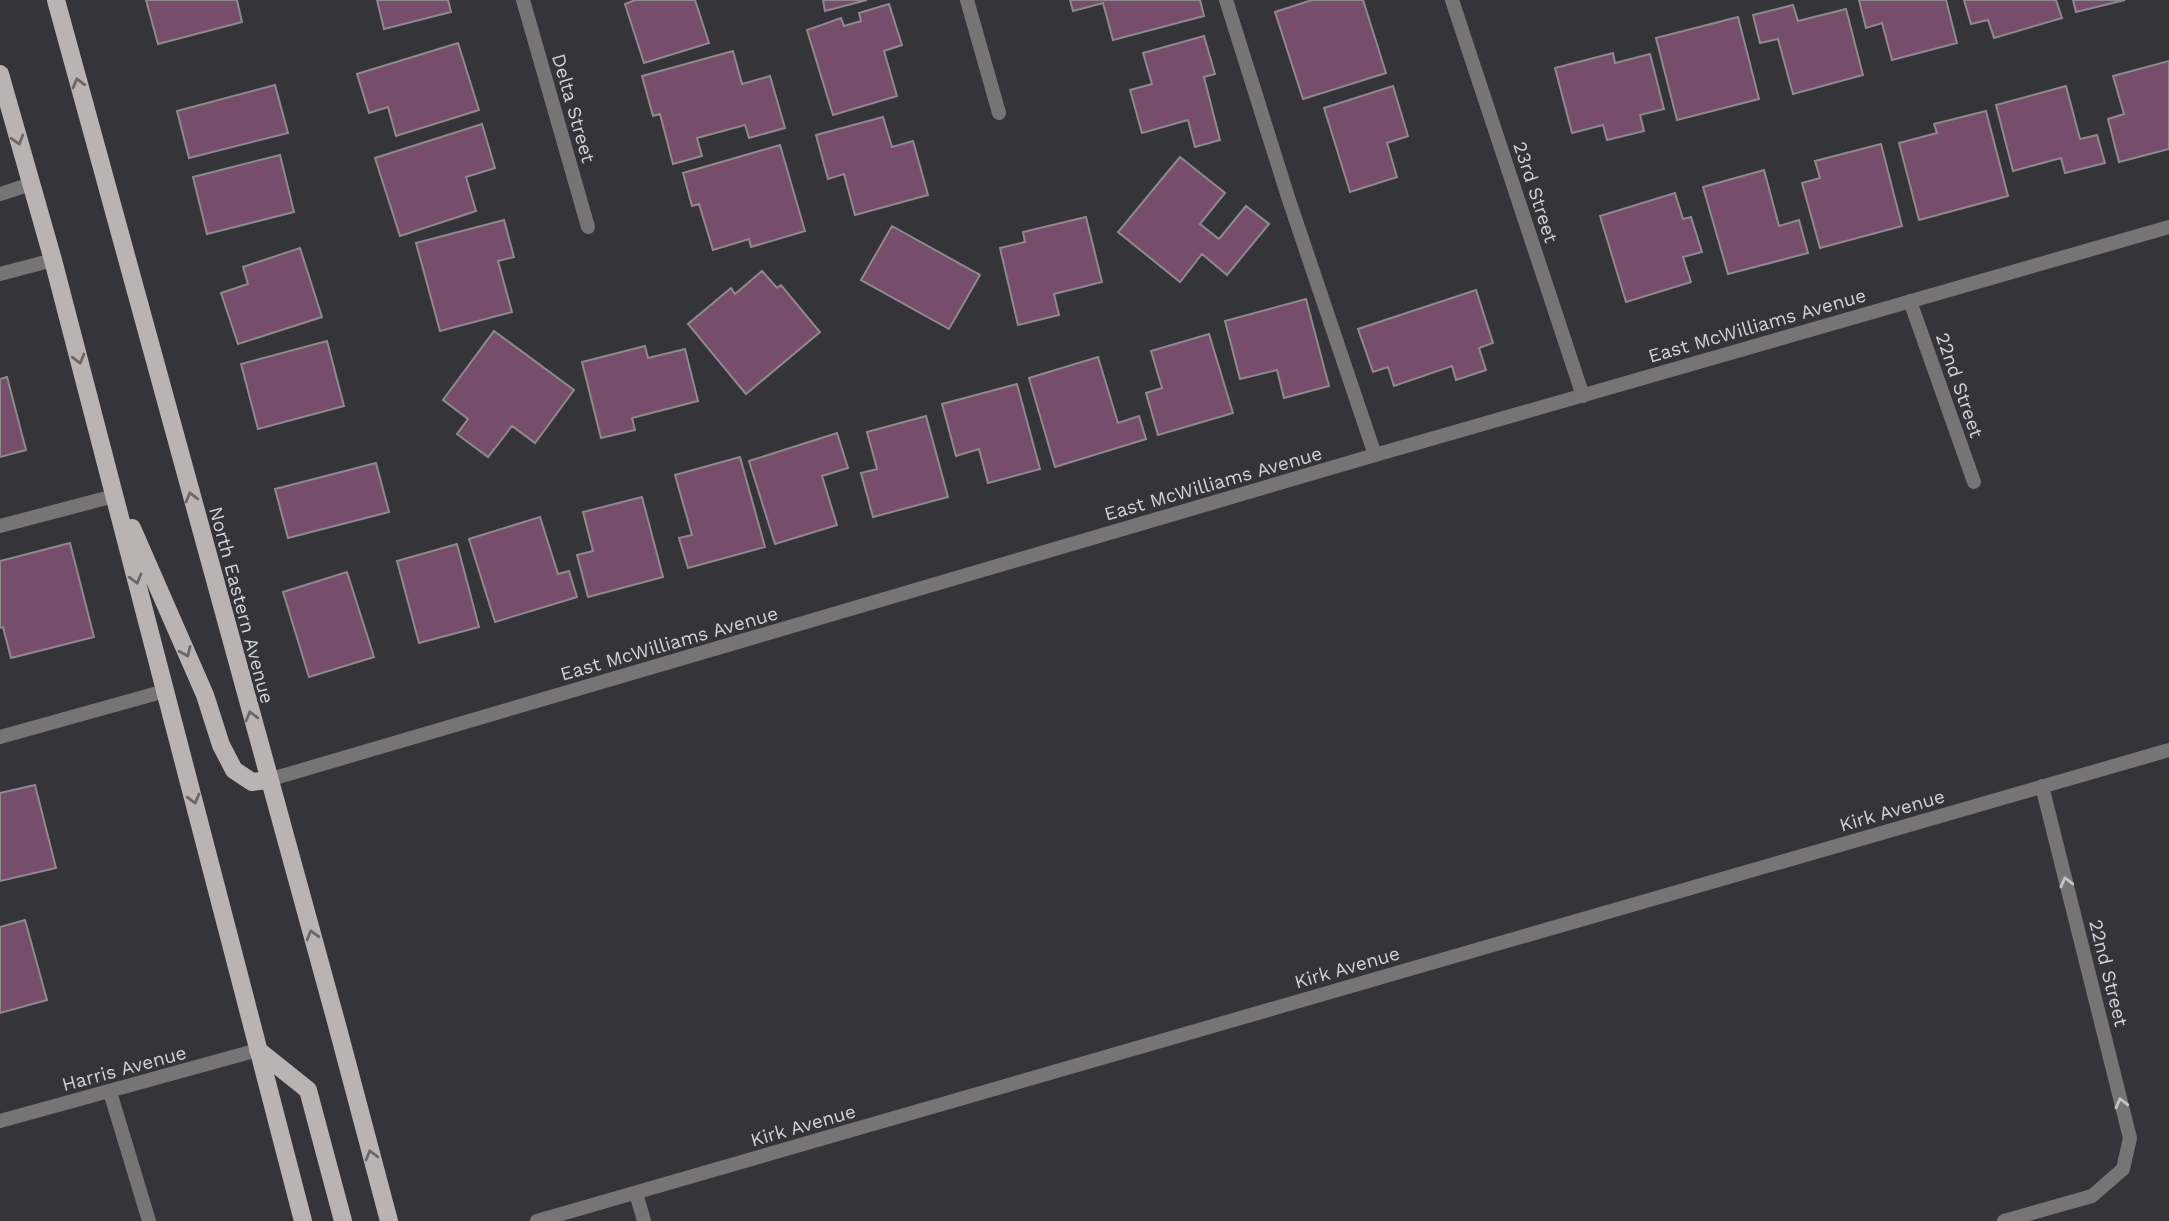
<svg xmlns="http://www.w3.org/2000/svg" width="2169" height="1221" font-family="'Work Sans',sans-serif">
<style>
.building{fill:#764d6b;stroke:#8f898d;stroke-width:2}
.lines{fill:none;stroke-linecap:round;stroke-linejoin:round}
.lane{stroke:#777475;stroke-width:14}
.street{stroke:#777475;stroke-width:14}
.primary{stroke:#b9b3b4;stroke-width:18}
.oneway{stroke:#69676a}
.oneway2{stroke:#c5c5c7}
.labels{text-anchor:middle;stroke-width:6;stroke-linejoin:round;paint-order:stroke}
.street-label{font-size:19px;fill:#d3d3d6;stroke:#343439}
</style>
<rect width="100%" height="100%" fill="#343439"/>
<path class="building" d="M146 0H237L242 22 158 44Z
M377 0H448L451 12 384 29Z
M635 0H695L709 43 644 63 625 4Z
M823 0H867L825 11Z
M1070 0H1200L1204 16 1113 40 1103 3 1073 11Z
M1312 0H1363L1386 73 1303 99 1275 12Z
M1859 0H1946L1957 43 1892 60 1882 23 1866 28Z
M1964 0H2056L2062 18 1994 38 1988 20 1971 24Z
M2073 0H2125L2076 12Z
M889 4 902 45 884 51 897 96 833 115 807 30 841 18 844 26 861 21 859 13Z
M1793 5 1798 21 1846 9 1863 75 1793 94 1778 39 1760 43 1753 15Z
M1738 17 1759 99 1677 120 1656 38Z
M1204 36 1215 74 1204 77 1220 140 1195 147 1188 120 1142 133 1130 90 1152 84 1143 53Z
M458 43 479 110 396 136 388 107 369 113 357 74Z
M733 51 742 84 770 76 785 128 749 138 745 125 697 138 702 156 673 164 660 114 653 116 642 76Z
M1613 53 1615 63 1650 54 1664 109 1640 115 1644 131 1607 140 1603 125 1572 133 1555 68Z
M2169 61V149L2119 162 2108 119 2124 114 2113 76Z
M275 85 288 133 189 158 177 111Z
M1393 86 1408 136 1387 143 1397 177 1350 192 1324 108Z
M2066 86 2080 139 2097 135 2105 163 2065 173 2061 158 2013 171 1996 105Z
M1986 111 2008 196 1919 220 1899 143 1937 133 1934 124Z
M883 117 892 147 913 141 928 195 855 215 844 174 828 179 816 135Z
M482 124 495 168 466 177 476 211 400 236 375 158Z
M1881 144 1902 226 1820 248 1802 183 1820 178 1815 161Z
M780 145 805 231 751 247 749 239 713 250 699 204 692 206 683 173Z
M280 155 294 212 207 234 193 177Z
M1180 157 1225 193 1200 224 1219 239 1246 206 1269 224 1227 275 1202 254 1180 282 1118 232Z
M1764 170 1779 226 1799 220 1808 253 1728 274 1703 187Z
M1675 193 1683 219 1691 217 1702 252 1683 257 1691 282 1626 302 1600 216Z
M1086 217 1102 282 1054 294 1059 315 1018 325 1000 248 1025 242 1023 232Z
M504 220 514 257 498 261 512 312 440 331 416 243Z
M892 226 980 275 949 329 861 280Z
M300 248 322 317 238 344 221 293 248 284 243 267Z
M762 271 777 288 781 285 820 332 746 394 688 324 731 288 735 294Z
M1476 290 1493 343 1479 348 1486 370 1456 380 1452 366 1394 386 1388 367 1373 372 1358 329Z
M1306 299 1329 386 1284 398 1277 370 1240 379 1225 321Z
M494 331 574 390 535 443 512 426 488 457 457 434 468 419 443 400Z
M1209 334 1233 413 1158 435 1146 393 1162 388 1151 351Z
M327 341 344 406 258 429 241 364Z
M645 346 648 358 685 349 698 401 632 418 635 430 601 438 582 362Z
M1098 357 1118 423 1139 416 1146 439 1055 467 1029 378Z
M7 377 26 450 0 457V379Z
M1017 384 1040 469 988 483 979 449 956 456 942 404Z
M926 416 948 497 873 517 861 473 877 469 867 432Z
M837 433 848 468 822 476 837 525 775 544 749 461Z
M740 457 765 547 688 568 679 538 692 535 675 475Z
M376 463 389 512 288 538 275 489Z
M642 497 663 577 588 597 577 555 593 551 583 512Z
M540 517 558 574 569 571 577 597 495 622 469 539Z
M70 543 94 637 11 658 3 627 0 628V561Z
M457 544 479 627 419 643 397 561Z
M347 572 374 657 309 677 283 592Z
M35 785 56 868 0 881V793Z
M25 920 47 1000 0 1013V927Z"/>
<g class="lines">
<path class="lane" d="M1226 0 1288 197 1375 455
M0 194 31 184
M0 526 114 496
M0 737 165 691
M110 1092 149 1221"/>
<path class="street" d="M523 0 588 227
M967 0 999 113
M1452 0 1583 396
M0 274 53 260
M1910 301 1974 482
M268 780 1375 455 2169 227
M0 1121 258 1050
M636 1193 644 1221
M537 1221 2169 750
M2004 1221 2092 1196 2123 1169 2130 1138 2042 786"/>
<path class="primary" d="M56 0 337 1025 389 1221
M0 74 53 260 303 1221
M132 528 205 695 221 745 234 770 252 782 268 780
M258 1050 308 1090 343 1221"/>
</g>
<defs><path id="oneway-chevron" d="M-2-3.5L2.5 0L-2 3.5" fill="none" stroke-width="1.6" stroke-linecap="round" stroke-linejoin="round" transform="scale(1.75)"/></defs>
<g class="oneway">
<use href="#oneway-chevron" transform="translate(78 83) rotate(-105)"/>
<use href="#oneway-chevron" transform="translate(18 140) rotate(74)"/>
<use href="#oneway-chevron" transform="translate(79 359) rotate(75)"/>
<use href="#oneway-chevron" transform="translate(191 497) rotate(-105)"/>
<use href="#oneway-chevron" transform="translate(136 579) rotate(75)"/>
<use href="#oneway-chevron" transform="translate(186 652) rotate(66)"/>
<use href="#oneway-chevron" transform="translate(251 716) rotate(-105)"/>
<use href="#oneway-chevron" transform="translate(194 799) rotate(75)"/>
<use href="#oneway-chevron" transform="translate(312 935) rotate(-106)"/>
<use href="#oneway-chevron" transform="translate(371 1155) rotate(-105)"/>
</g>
<g class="oneway2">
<use href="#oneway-chevron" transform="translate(2066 882) rotate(-104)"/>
<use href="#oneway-chevron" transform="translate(2121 1103) rotate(-104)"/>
</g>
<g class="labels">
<g class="street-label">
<text transform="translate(574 108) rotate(74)" y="7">Delta Street</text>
<text transform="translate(1536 192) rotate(72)" y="7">23rd Street</text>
<text transform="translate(1757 325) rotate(-16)" y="7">East McWilliams Avenue</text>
<text transform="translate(1960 385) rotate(71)" y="7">22nd Street</text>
<text transform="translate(1213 483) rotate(-16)" y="7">East McWilliams Avenue</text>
<text transform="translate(242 605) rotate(75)" y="7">North Eastern Avenue</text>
<text transform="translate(669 643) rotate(-16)" y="7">East McWilliams Avenue</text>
<text transform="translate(1892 810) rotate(-16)" y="7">Kirk Avenue</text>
<text transform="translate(1347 967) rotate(-16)" y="7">Kirk Avenue</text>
<text transform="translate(2109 973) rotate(76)" y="7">22nd Street</text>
<text transform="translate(124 1068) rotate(-15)" y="7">Harris Avenue</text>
<text transform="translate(803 1125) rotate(-16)" y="7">Kirk Avenue</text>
</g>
</g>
</svg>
